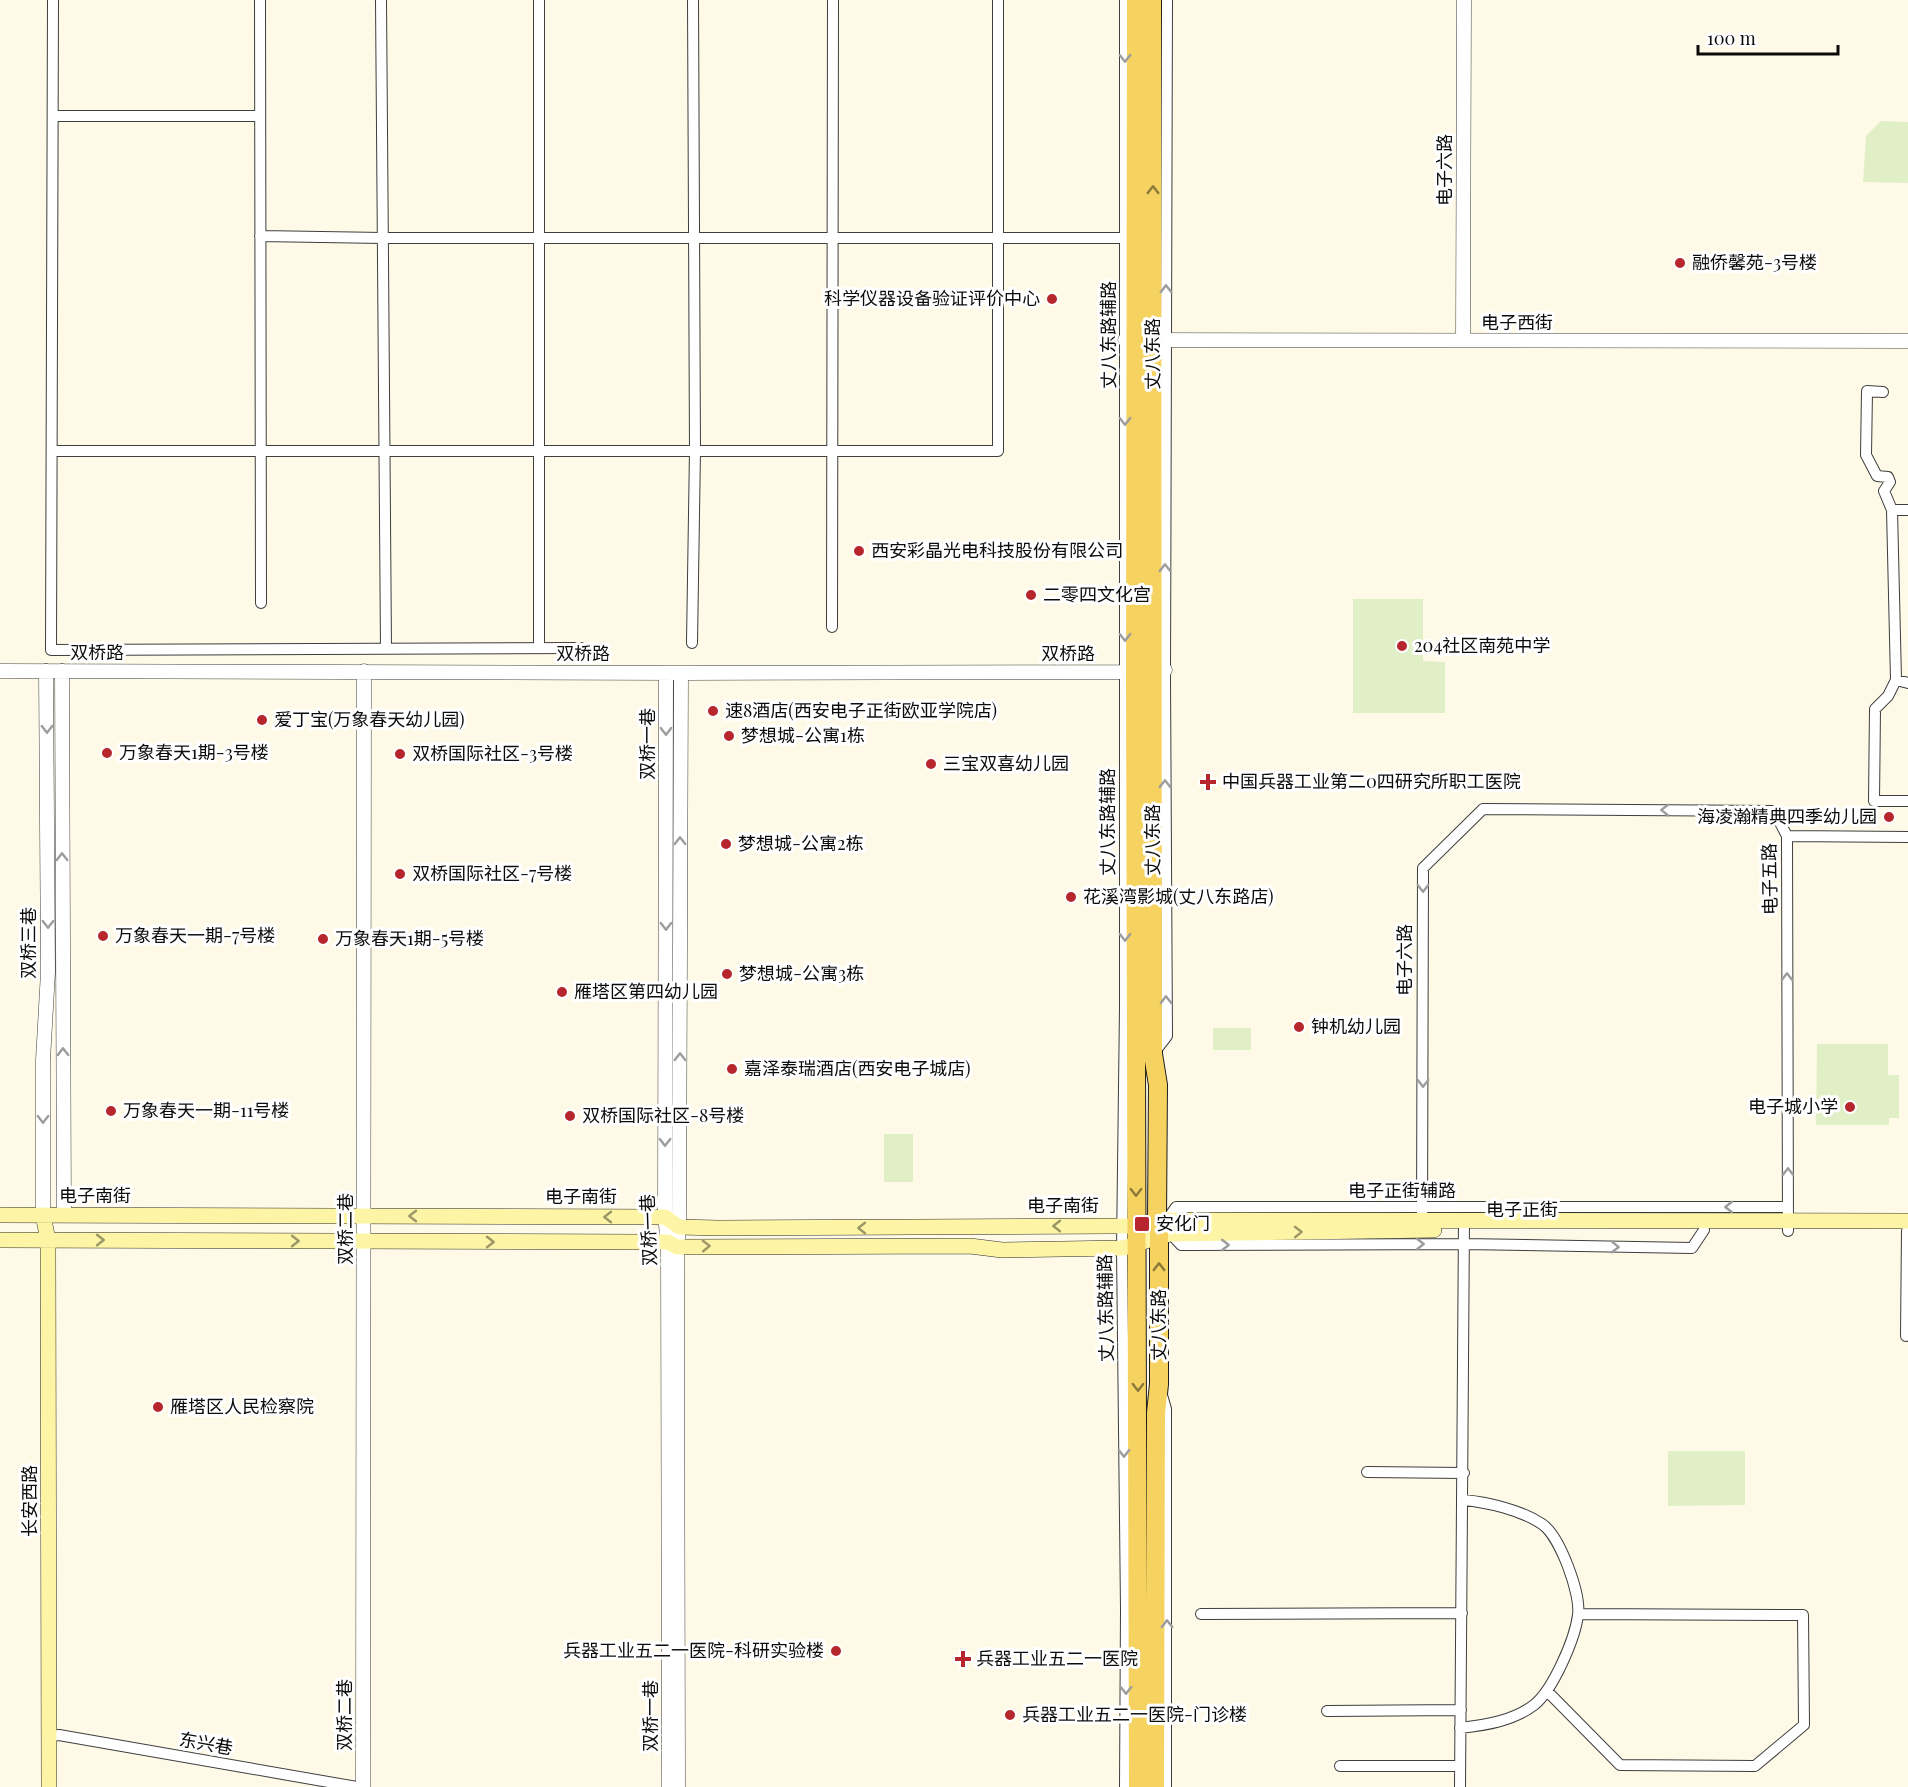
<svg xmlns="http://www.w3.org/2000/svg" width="1908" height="1787" font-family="'Playfair Display','Noto Sans SC',serif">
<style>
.pitch{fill:#e0efc5}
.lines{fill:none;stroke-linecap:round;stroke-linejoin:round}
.minor-casing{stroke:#3e3e3e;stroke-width:12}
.tertiary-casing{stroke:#3e3e3e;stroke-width:15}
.secondary-casing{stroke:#2d2d2d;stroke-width:16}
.primary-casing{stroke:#1c1c1c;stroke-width:20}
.minor{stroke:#fff;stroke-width:10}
.tertiary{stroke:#fff;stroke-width:14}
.secondary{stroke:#fdf5a5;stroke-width:15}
.primary{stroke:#f6d361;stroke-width:18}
.oneway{stroke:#9d9d9d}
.oneway2{stroke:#8c793a}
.oneway3{stroke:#9c9767}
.poi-dot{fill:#b7262c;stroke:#fff;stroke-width:2}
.labels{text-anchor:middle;stroke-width:6;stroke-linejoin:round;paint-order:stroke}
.street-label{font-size:18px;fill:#0b0b0b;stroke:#fff}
.poi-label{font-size:18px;fill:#0b0b0b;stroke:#fff;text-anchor:start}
</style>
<rect width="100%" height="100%" fill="#fffae8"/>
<path class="pitch" d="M1881 121 1908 122V183L1863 182 1866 136Z
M1353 599H1423V661L1445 662V713H1353Z
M1213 1028H1251V1050H1213Z
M1817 1044H1888V1075H1899V1118H1889V1125H1816Z
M884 1134H913V1182H884Z
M1668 1451H1745V1505L1668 1506Z"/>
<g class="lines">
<g class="minor-casing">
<path id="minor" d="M53 0 51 650 581 648
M260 0 261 603
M381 0 386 649
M539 0V648
M1125 0V1007L1122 1248 1126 1610 1125 1787
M53 116H260
M260 236 383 238H1133
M1883 392 1867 391 1866 455 1877 476 1888 477 1890 482 1884 491 1892 510 1896 680
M52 451H998V0
M1892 510H1908
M832 627 833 0
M692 643 695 450 693 0
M1908 683 1896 680 1888 696 1875 709 1874 801H1908
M1787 836 1908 837
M1153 1054 1167 1036 1165 679 1167 0
M1167 1220 1176 1207H1788
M1422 1220 1423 868 1483 809 1774 811 1787 836 1788 1231
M1171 1234 1181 1245 1464 1244 1692 1248 1704 1230
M1906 1336 1907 1231
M1162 1395 1166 1409V1787
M1367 1472 1464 1473
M1201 1614 1462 1613
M1547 1691 1620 1765 1755 1766 1804 1725 1803 1615 1578 1614
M1327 1711 1461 1710
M1460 1728C1486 1725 1513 1721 1534 1705 1553 1690 1575 1639 1578 1615 1581 1594 1560 1536 1542 1524 1521 1510 1487 1502 1463 1500
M50 1736 59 1735 357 1787
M1340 1766H1460
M1460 1787 1464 1220"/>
</g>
<g class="tertiary-casing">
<path id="tertiary" d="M1125 340 1908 341
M1463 340 1464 0
M0 671 681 673 1124 672 1135 670H1165
M62 671 64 1215
M666 673 665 1217 668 1242 669 1787
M43 1215V1060L48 972 46 671
M363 1787 364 671
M678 1787 677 1247 679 1227 681 673"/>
</g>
<g class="secondary-casing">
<path id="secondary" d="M0 1215 665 1217 679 1227 718 1228 1115 1226H1137L1157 1220H1167L1908 1221
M43 1215 48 1240 49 1787
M0 1240 644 1242H668L677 1247 970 1246 1002 1250 1122 1248C1140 1245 1153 1236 1171 1234L1434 1230"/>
</g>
<g class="primary-casing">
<path id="primary" d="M1136 0 1135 680 1138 1787
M1152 0 1153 1054 1158 1085 1157 1220 1159 1235V1384L1156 1413 1155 1787"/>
</g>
<use href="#minor" class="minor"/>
<use href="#tertiary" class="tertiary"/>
<use href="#secondary" class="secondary"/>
<use href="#primary" class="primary"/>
</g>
<defs><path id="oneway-chevron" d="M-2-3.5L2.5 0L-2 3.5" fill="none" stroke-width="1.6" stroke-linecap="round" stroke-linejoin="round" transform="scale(1.5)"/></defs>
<g class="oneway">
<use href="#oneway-chevron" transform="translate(1125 58) rotate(90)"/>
<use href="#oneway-chevron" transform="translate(1166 289) rotate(-90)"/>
<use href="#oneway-chevron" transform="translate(1125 421) rotate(90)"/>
<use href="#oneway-chevron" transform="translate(1165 568) rotate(-90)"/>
<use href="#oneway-chevron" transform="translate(1125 637) rotate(90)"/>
<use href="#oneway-chevron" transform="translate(47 729) rotate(90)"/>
<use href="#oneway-chevron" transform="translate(666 731) rotate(90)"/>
<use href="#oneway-chevron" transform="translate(1165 784) rotate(-90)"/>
<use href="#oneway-chevron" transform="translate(1665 810) rotate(-179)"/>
<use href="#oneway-chevron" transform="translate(680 841) rotate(-90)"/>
<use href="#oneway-chevron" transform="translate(62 857) rotate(-90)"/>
<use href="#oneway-chevron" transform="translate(1423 888) rotate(90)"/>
<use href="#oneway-chevron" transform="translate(48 924) rotate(90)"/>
<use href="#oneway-chevron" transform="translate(666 926) rotate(90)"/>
<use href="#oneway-chevron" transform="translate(1125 937) rotate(90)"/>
<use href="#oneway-chevron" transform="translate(1787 977) rotate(-90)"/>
<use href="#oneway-chevron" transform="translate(1166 1000) rotate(-91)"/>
<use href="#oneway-chevron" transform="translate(63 1052) rotate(-91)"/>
<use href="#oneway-chevron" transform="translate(680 1057) rotate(-90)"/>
<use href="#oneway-chevron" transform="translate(1423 1083) rotate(90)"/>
<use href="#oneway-chevron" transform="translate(43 1119) rotate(90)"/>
<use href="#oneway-chevron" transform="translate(665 1142) rotate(90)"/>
<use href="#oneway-chevron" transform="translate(1788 1172) rotate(-90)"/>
<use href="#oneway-chevron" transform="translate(1729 1207) rotate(180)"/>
<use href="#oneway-chevron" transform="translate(1420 1244)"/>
<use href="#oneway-chevron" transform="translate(1225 1245)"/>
<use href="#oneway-chevron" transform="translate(1615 1247) rotate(1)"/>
<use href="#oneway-chevron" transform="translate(1124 1453) rotate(89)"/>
<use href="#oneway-chevron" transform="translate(1167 1624) rotate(-90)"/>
<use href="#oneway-chevron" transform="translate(1126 1690) rotate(90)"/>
</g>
<g class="oneway2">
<use href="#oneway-chevron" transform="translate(1153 190) rotate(-90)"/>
<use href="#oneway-chevron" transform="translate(1136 1192) rotate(90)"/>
<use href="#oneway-chevron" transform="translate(1159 1267) rotate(-90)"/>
<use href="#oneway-chevron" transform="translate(1138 1387) rotate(90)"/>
</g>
<g class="oneway3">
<use href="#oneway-chevron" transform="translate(413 1216) rotate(-180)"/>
<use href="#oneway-chevron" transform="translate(608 1217) rotate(-180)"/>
<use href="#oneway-chevron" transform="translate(1057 1226) rotate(180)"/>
<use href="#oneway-chevron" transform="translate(862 1228) rotate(180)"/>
<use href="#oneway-chevron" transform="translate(1298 1232) rotate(-1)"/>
<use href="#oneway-chevron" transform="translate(100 1240)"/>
<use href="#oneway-chevron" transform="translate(295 1241)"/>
<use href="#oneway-chevron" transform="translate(490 1242)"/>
<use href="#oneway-chevron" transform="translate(706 1246) rotate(-1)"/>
</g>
<g class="poi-dot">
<circle cx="1680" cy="263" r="6"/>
<circle cx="1052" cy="299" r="6"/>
<circle cx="859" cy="551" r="6"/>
<circle cx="1031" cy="595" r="6"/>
<circle cx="1402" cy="646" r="6"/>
<circle cx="713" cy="711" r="6"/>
<circle cx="262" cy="720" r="6"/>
<circle cx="729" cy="736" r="6"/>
<circle cx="107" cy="753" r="6"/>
<circle cx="400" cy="754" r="6"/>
<circle cx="931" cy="764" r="6"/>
<path d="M1205 773h6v6h6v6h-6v6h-6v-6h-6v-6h6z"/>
<circle cx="1889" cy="817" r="6"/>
<circle cx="726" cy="844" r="6"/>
<circle cx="400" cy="874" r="6"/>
<circle cx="1071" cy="897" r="6"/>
<circle cx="103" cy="936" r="6"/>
<circle cx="323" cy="939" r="6"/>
<circle cx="727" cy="974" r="6"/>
<circle cx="562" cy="992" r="6"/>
<circle cx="1299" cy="1027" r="6"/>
<circle cx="732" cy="1069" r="6"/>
<circle cx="1850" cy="1107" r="6"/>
<circle cx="111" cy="1111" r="6"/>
<circle cx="570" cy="1116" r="6"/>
<rect x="1134" y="1216" width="16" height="16" rx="3"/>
<circle cx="158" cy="1407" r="6"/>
<circle cx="836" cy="1651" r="6"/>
<path d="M960 1650h6v6h6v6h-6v6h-6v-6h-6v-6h6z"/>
<circle cx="1010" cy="1715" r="6"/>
</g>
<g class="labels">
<g class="street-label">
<text transform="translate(1445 170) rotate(-90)" y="6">电子六路</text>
<text x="1517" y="329">电子西街</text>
<text transform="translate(1109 335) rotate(-90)" y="6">丈八东路辅路</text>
<text transform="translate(1153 354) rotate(-90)" y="6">丈八东路</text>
<text x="97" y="659">双桥路</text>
<text x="583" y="660">双桥路</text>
<text x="1068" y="660">双桥路</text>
<text transform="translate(648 744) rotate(-90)" y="6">双桥一巷</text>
<text transform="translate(1108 822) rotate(-90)" y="6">丈八东路辅路</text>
<text transform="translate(1153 840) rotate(-90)" y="6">丈八东路</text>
<text transform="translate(1770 879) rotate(-91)" y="6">电子五路</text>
<text transform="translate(29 943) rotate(-90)" y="6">双桥三巷</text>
<text transform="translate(1405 960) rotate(-90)" y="6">电子六路</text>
<text x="1402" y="1197">电子正街辅路</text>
<text x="95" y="1202">电子南街</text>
<text x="581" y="1203">电子南街</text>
<text x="1063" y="1212">电子南街</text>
<text x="1522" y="1216">电子正街</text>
<text transform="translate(346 1229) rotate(-90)" y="6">双桥二巷</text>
<text transform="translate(649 1230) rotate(-92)" y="6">双桥一巷</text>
<text transform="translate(1106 1308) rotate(-91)" y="6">丈八东路辅路</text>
<text transform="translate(1159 1325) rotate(-90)" y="6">丈八东路</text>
<text transform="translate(30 1501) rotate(-90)" y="6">长安西路</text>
<text transform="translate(345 1715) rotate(-90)" y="6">双桥二巷</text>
<text transform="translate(651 1716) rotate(-90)" y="6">双桥一巷</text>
<text transform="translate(206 1744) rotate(10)" y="6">东兴巷</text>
</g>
<g class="poi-label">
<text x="1692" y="269">融侨馨苑-3号楼</text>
<text x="1040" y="305" text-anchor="end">科学仪器设备验证评价中心</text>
<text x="871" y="557">西安彩晶光电科技股份有限公司</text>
<text x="1043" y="601">二零四文化宫</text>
<text x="1414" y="652">204社区南苑中学</text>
<text x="725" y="717">速8酒店(西安电子正街欧亚学院店)</text>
<text x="274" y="726">爱丁宝(万象春天幼儿园)</text>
<text x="741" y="742">梦想城-公寓1栋</text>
<text x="119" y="759">万象春天1期-3号楼</text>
<text x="412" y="760">双桥国际社区-3号楼</text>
<text x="943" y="770">三宝双喜幼儿园</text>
<text x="1222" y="788">中国兵器工业第二0四研究所职工医院</text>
<text x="1877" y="823" text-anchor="end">海凌瀚精典四季幼儿园</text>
<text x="738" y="850">梦想城-公寓2栋</text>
<text x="412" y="880">双桥国际社区-7号楼</text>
<text x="1083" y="903">花溪湾影城(丈八东路店)</text>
<text x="115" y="942">万象春天一期-7号楼</text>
<text x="335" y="945">万象春天1期-5号楼</text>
<text x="739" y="980">梦想城-公寓3栋</text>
<text x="574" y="998">雁塔区第四幼儿园</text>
<text x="1311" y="1033">钟机幼儿园</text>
<text x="744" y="1075">嘉泽泰瑞酒店(西安电子城店)</text>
<text x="1838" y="1113" text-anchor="end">电子城小学</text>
<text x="123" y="1117">万象春天一期-11号楼</text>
<text x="582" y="1122">双桥国际社区-8号楼</text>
<text x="1156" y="1230">安化门</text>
<text x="170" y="1413">雁塔区人民检察院</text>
<text x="824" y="1657" text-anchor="end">兵器工业五二一医院-科研实验楼</text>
<text x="976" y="1665">兵器工业五二一医院</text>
<text x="1022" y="1721">兵器工业五二一医院-门诊楼</text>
</g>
</g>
<path d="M1698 45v9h140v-9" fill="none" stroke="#0b0b0b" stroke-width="3"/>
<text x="1707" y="45" font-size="18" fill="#0b0b0b" stroke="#ffffff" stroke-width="4.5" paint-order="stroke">100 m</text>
</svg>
